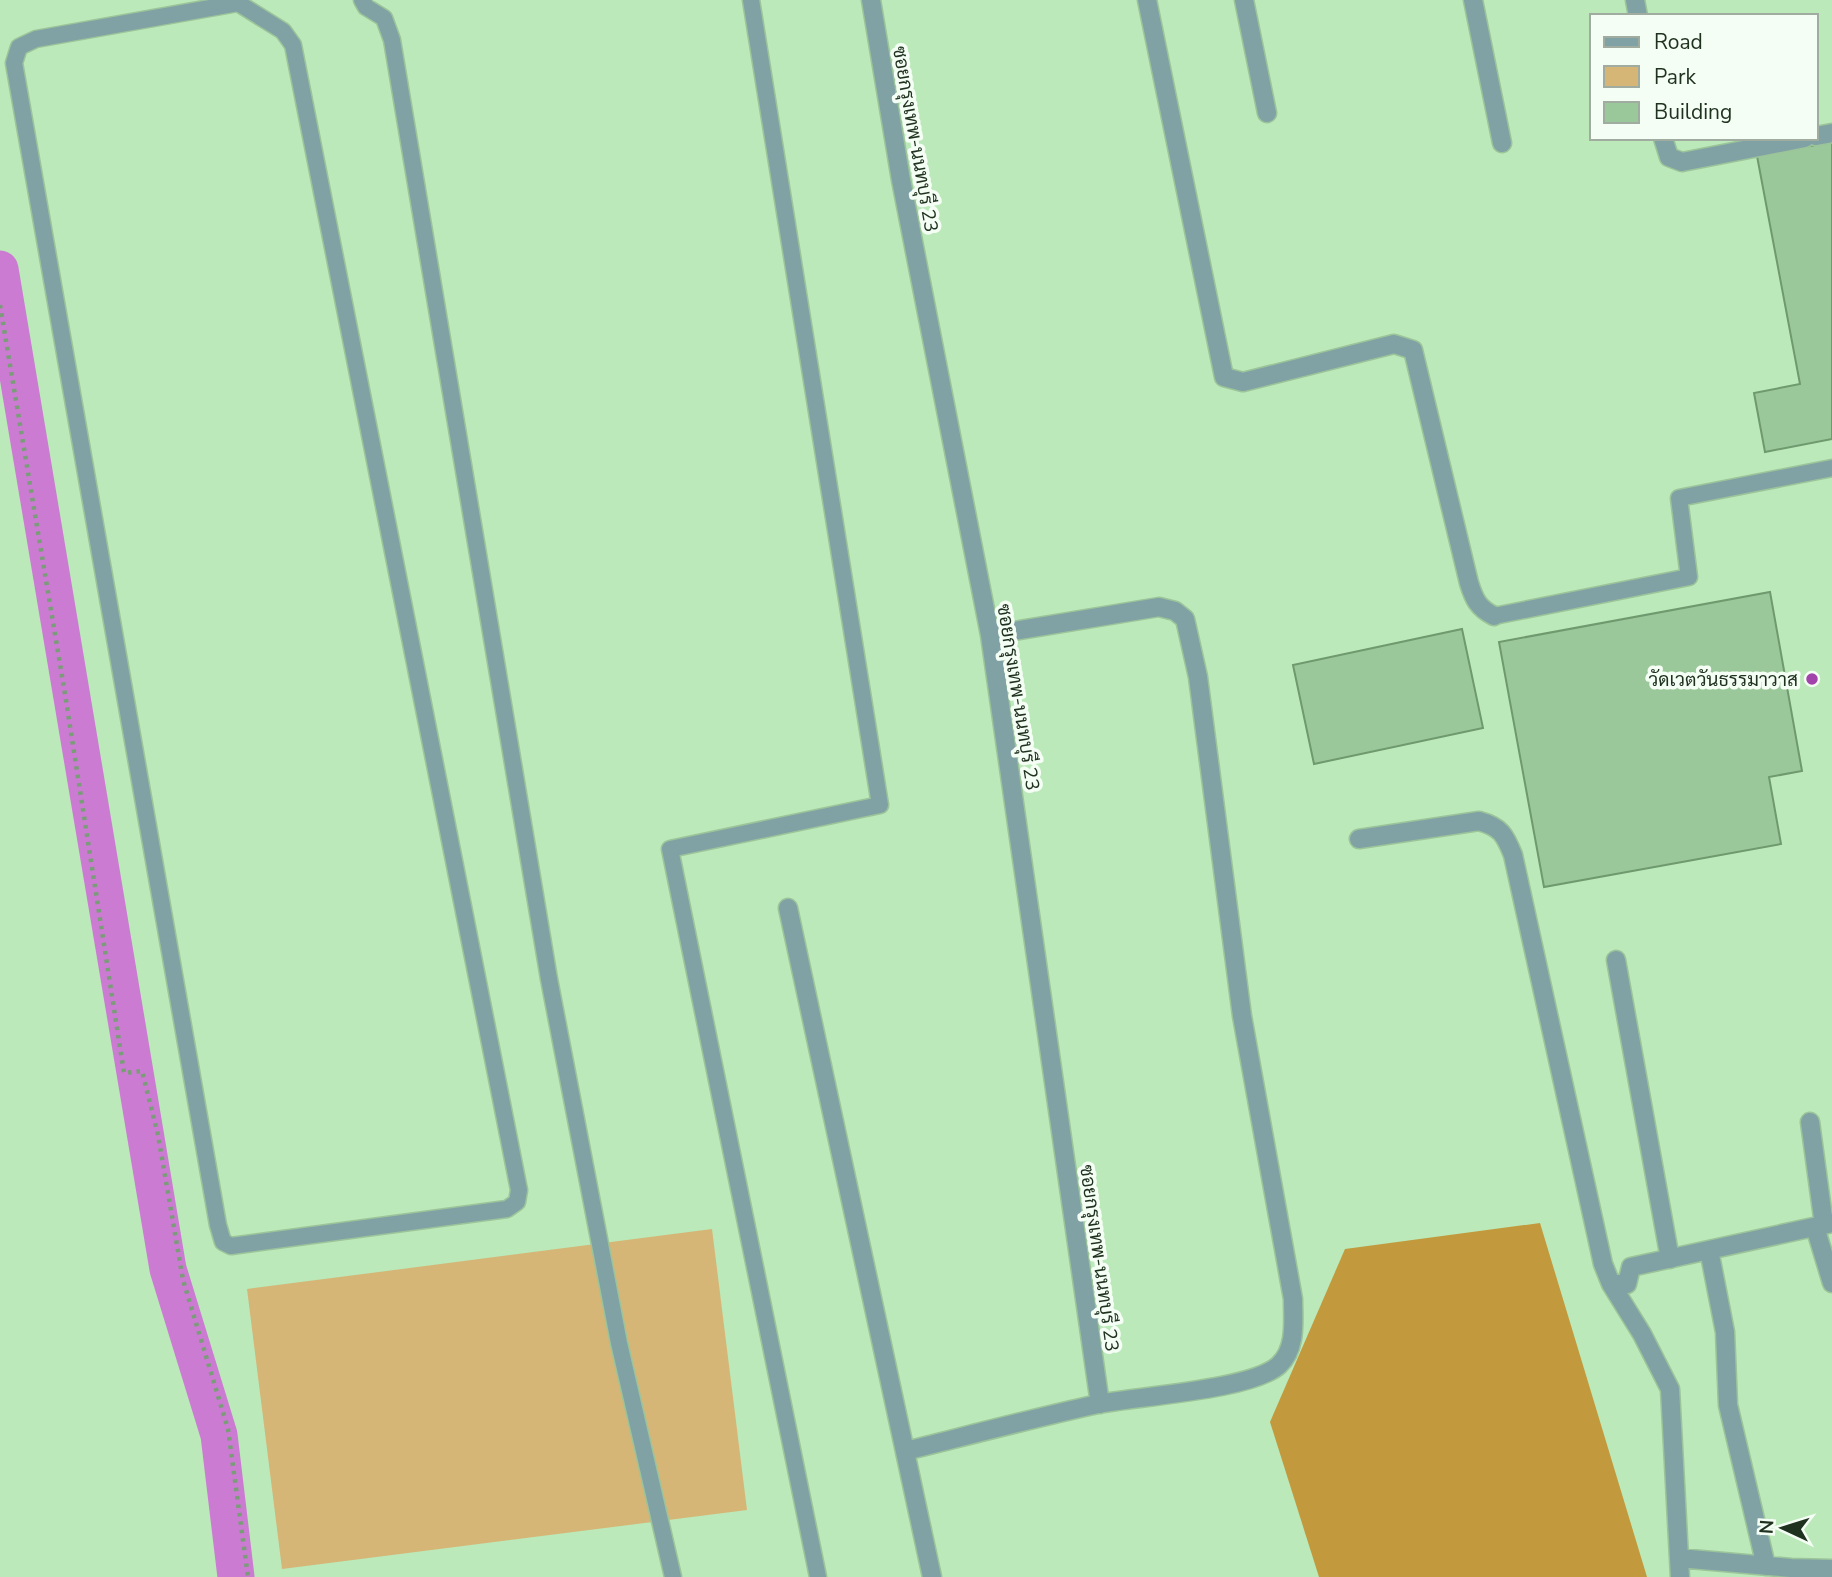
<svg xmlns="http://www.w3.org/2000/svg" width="1832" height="1577" font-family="'Nunito Sans',Sarabun,sans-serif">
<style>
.green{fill:#d5b677}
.forest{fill:#c2993d}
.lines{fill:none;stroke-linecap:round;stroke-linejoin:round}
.canal{stroke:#cb7cd2;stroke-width:37}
.building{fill:#9bc89a;stroke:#6f996e;stroke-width:2}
.service-casing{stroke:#9cc49a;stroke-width:19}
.minor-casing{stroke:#9cc49a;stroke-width:21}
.path{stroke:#7a9c79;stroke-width:4.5;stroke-dasharray:3.5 5;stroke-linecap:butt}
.service{stroke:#81a2a5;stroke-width:16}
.minor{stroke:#81a2a5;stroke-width:18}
.poi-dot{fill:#a243ab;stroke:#f5fef5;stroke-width:2.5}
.labels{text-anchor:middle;stroke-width:7;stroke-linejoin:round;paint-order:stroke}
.street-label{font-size:19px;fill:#1f311f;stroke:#f5fef5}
.poi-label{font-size:19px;fill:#1f311f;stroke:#f5fef5;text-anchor:end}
</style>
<rect width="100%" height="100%" fill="#bbe9b9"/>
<path class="green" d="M712 1229 747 1510 282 1569 247 1289Z"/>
<path class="forest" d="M1540 1223 1647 1577H1319L1270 1422 1345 1249Z"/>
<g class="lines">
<path class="canal" d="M0 269 168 1269 219 1435 236 1577"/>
</g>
<path class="building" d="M1832 142V439L1765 452 1754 393 1800 384 1757 156Z
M1770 592 1802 771 1769 777 1781 844 1544 887 1499 642Z
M1462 629 1483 728 1314 764 1293 665Z"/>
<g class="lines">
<g class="service-casing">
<path id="service" d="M362 0 366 7 384 18 392 40 549 979 619 1343 673 1577
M751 0 880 805 670 849 818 1577
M238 3 283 31 293 45 519 1190 517 1202 507 1209 231 1246 223 1242 218 1225 14 63 19 47 36 39Z
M1494 616 1689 577 1679 498 1832 468"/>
</g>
<g class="minor-casing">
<path id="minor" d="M871 0 901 180 990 635 1100 1404
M1147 0 1224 377 1243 382 1394 344 1413 350 1469 583C1474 599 1478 608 1494 616
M1244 0 1267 113
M1473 0 1502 143
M1635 0 1638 16
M1816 136 1832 133
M1663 138 1669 157 1682 162 1805 138
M1359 839 1479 821C1501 827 1505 835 1513 855L1603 1264 1611 1284H1627L1631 1267 1832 1223
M788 908 932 1577
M1616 960 1670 1259
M1810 1122 1824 1225
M1815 1227 1832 1283
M1709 1250 1725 1332 1728 1405 1766 1566
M1611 1284 1642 1334 1670 1389 1680 1577
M906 1451C970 1435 1034 1418 1098 1404 1139 1396 1252 1390 1279 1365 1297 1348 1293 1320 1293 1299L1242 1016 1198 677 1185 619 1175 611 1159 607 990 635
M1679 1558 1791 1568 1832 1569"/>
</g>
<path class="path" d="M0 305 65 694 124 1073 142 1071 158 1135 183 1280 228 1429 248 1577"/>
<use href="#service" class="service"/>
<use href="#minor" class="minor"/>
</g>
<circle class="poi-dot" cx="1812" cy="679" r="7"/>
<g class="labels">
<g class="street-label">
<text transform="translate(916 139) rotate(80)" y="7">ซอยกรุงเทพ-นนทบุรี 23</text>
<text transform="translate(1019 697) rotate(81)" y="7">ซอยกรุงเทพ-นนทบุรี 23</text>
<text transform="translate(1100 1258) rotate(82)" y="7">ซอยกรุงเทพ-นนทบุรี 23</text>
</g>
<g class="poi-label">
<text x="1798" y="686">วัดเวตวันธรรมาวาส</text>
</g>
</g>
<rect x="1590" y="14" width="228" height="126" fill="#f5fef5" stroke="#9fac9f" stroke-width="2"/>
<rect x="1604" y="37" width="35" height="10" fill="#81a2a5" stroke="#9fac9f" stroke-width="2"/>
<text x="1654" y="49" font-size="21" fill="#1f311f">Road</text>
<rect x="1604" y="66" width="35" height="21" fill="#d5b677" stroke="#9fac9f" stroke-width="2"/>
<text x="1654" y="84" font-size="21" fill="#1f311f">Park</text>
<rect x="1604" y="102" width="35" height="21" fill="#9bc89a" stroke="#9fac9f" stroke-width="2"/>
<text x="1654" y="119" font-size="21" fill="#1f311f">Building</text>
<g transform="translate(1783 1528) rotate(274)" stroke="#f5fef5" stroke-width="5" paint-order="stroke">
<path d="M0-5L12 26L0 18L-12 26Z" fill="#1f311f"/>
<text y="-10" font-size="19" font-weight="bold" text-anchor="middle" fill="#1f311f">N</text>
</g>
</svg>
